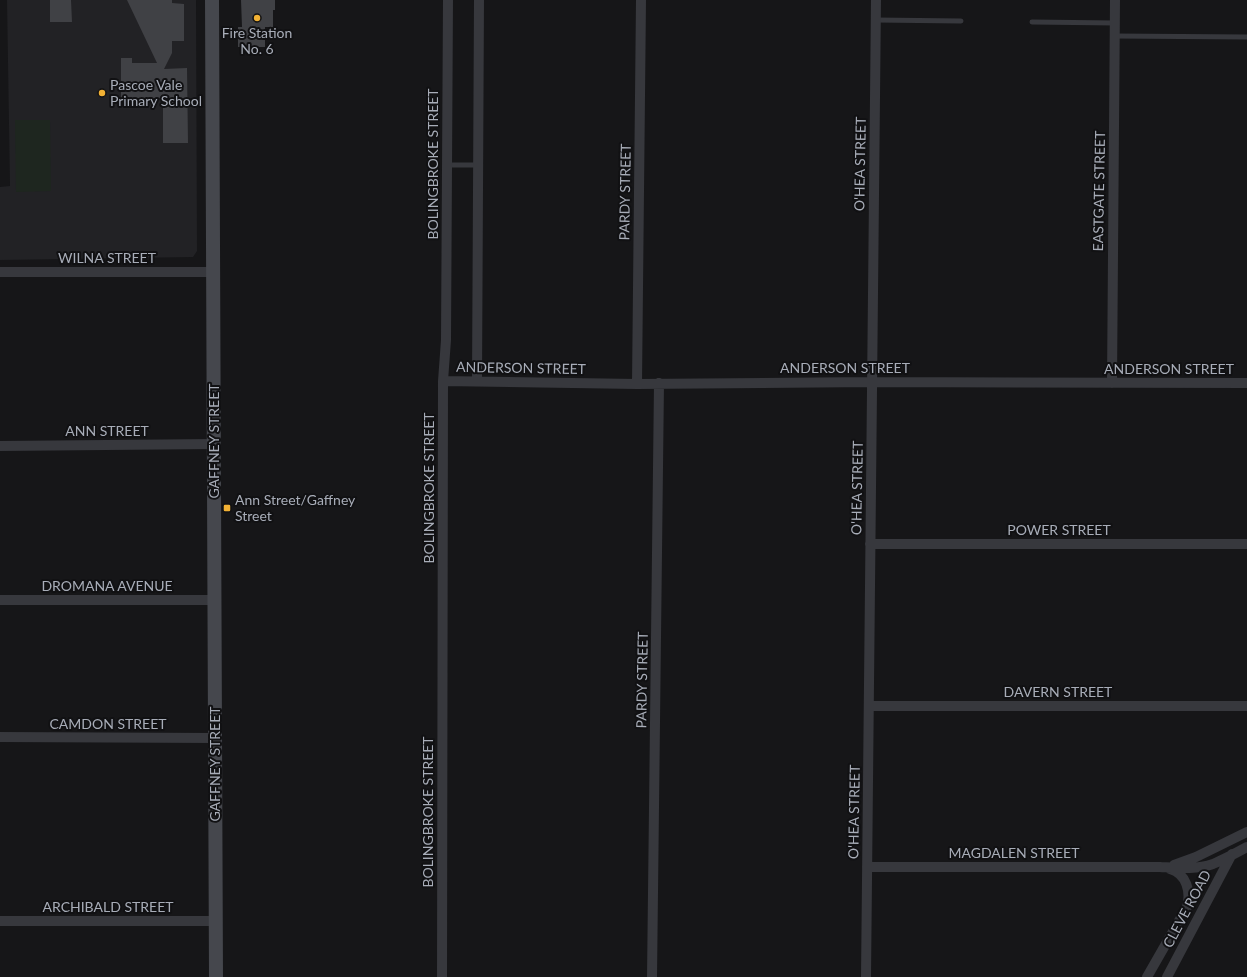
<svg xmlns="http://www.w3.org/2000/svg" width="1247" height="977" font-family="Lato,sans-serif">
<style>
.built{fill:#222225}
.green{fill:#1e261f}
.building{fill:#404145}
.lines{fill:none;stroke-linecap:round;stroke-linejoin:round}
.service{stroke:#37383d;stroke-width:5}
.minor{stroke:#37383d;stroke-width:10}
.secondary{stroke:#45474d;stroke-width:14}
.poi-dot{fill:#f2b134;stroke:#111113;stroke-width:1.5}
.labels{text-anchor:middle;stroke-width:4;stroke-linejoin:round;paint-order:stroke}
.poi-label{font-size:14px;fill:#a8adb8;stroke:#111113;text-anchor:start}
.street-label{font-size:14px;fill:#a8adb8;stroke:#111113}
</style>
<rect width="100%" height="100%" fill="#161618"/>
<path class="built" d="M7 0H196L197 251 193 257 0 260V187L10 186Z"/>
<path class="green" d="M15 120H50L51 191 16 192Z"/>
<path class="building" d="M50 0H71L72 22H50Z
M127 0H172V3L184 4V41H172V53L164 69 187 68 188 143H163V98H133V100H121V58H132V63H157Z
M241 0H275V10H273V27H265V47H238V27H242Z"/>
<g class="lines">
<path class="service" d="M876 20 961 21
M1032 22 1115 23
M1115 36 1247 37
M447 165H478"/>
<path class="minor" d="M0 272H213
M443 381 637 384 872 382 1247 383
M477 381 479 0
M1112 383 1115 0
M637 384 641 0
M0 446 214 444
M870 544H1247
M0 600H215
M869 706H1247
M0 737 215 738
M1174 865 1196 857 1247 832
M867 867H1160C1178 868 1196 870 1213 864 1225 859 1236 853 1247 847
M0 921H216
M442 977 443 381 446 340 448 0
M652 977 659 383
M866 977 876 0
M1147 977 1187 907C1191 892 1187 874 1170 869
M1167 977 1232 854"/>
<path class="secondary" d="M212 0 216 977"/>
</g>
<g class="poi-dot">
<circle cx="257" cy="18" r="4"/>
<circle cx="102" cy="93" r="4"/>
<rect x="223" y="504" width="8" height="8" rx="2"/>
</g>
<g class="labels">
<g class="poi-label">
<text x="257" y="38" text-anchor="middle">Fire Station<tspan x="257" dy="16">No. 6</tspan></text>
<text x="110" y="90">Pascoe Vale<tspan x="110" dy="16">Primary School</tspan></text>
<text x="235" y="505">Ann Street/Gaffney<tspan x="235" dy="16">Street</tspan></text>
</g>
<g class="street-label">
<text transform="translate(433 164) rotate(-90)" y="5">BOLINGBROKE STREET</text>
<text transform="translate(860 164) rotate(-89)" y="5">O'HEA STREET</text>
<text transform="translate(1099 191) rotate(-89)" y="5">EASTGATE STREET</text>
<text transform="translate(625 192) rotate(-89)" y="5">PARDY STREET</text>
<text x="107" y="263">WILNA STREET</text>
<text transform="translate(521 368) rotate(1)" y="5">ANDERSON STREET</text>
<text x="845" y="373">ANDERSON STREET</text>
<text x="1169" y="374">ANDERSON STREET</text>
<text x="107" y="436">ANN STREET</text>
<text transform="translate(214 441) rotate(-90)" y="5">GAFFNEY STREET</text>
<text transform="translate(429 488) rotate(-90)" y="5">BOLINGBROKE STREET</text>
<text transform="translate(857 488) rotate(-89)" y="5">O'HEA STREET</text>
<text x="1059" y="535">POWER STREET</text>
<text x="107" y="591">DROMANA AVENUE</text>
<text transform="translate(642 680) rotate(-89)" y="5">PARDY STREET</text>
<text x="1058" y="697">DAVERN STREET</text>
<text x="108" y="729">CAMDON STREET</text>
<text transform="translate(215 764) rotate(-90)" y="5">GAFFNEY STREET</text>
<text transform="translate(428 812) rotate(-90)" y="5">BOLINGBROKE STREET</text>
<text transform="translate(854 812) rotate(-89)" y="5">O'HEA STREET</text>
<text x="1014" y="858">MAGDALEN STREET</text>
<text x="108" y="912">ARCHIBALD STREET</text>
<text transform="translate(1187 909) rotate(-62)" y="5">CLEVE ROAD</text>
</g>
</g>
</svg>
